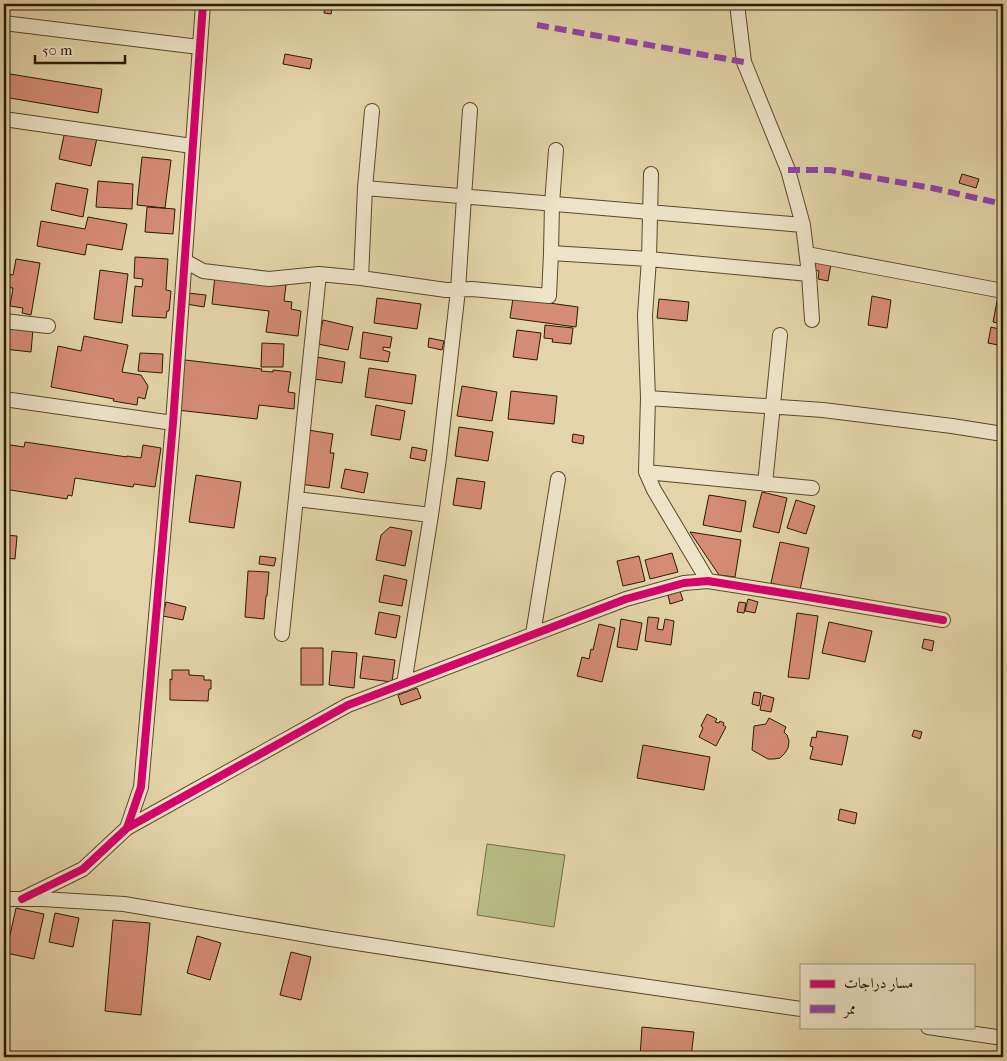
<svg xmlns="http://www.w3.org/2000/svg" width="1007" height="1061" font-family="'IM FELL French Canon',Amiri,serif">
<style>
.pitch{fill:#b8bc85;stroke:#726b44}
.building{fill:#d58c75;stroke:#2b1a03}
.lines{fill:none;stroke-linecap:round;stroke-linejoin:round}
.minor-casing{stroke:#59492c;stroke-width:16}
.minor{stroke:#ede4c7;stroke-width:14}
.quiet{stroke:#8e44ad;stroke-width:6;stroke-dasharray:12 6;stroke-linecap:butt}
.cycleway-casing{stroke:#ede4c7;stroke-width:11}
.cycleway{stroke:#d6006c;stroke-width:8}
</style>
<rect width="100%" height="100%" fill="#e3d5a9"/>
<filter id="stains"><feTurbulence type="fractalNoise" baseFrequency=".004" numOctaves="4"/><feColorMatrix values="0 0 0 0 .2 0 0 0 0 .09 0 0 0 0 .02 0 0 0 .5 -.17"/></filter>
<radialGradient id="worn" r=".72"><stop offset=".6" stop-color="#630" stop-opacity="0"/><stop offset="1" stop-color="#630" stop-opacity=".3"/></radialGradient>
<path class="pitch" d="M487 844 565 855 554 927 477 915Z"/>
<path class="building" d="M325 4H333L331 14 324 13Z
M285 54 312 59 310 69 283 64Z
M4 73 102 89 98 113 4 97Z
M65 131 97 138 91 166 59 159Z
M142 157 171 160 165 208 137 205Z
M962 174 979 179 976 188 959 183Z
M98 181 133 184 132 209 96 207Z
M56 183 88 189 83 217 51 210Z
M147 207 175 209 173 234 145 232Z
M88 217 127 224 122 250 87 244 85 255 37 246 41 221 85 229Z
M135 257 168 259 166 290 171 291 169 311H167L166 318 132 316 135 286 142 287 143 279 134 278Z
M16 259 40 263 31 315 22 313 23 308 10 306 13 288 4 287 7 274 13 275Z
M814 262 831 264 828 281 818 279 819 271 813 270Z
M100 270 128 274 122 323 94 319Z
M215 276 286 285 284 301 292 302 291 309 301 311 298 336 266 332 269 311 212 304Z
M188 293 206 295 204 307 186 304Z
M872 296 891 300 887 328 868 325Z
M377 298 421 304 417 329 374 323Z
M513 298 578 307 576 327 510 318Z
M659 299 689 302 687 321 657 318Z
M997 301 1003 303V324L993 322Z
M323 320 353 327 348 350 318 344Z
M545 325 573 328 571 344 552 342 553 339 544 338Z
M4 326 33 329 31 352 4 349Z
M991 327 1003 330V346L988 343Z
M517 330 541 333 537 360 513 357Z
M363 332 392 337 390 348 383 347V350L390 352 388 362 360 358Z
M84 336 128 345 122 372 141 375 148 386 145 399 138 397 137 405 113 401 114 399 51 387 58 346 81 351Z
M429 338 444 341 442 350 428 347Z
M262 343 284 344 283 367H261Z
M140 353 163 354 162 373 138 371Z
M317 357 345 362 342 383 314 379Z
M185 360 262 369 261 371 273 372V370L291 372 288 392 295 393 294 409 259 405 257 419 177 410 181 396Z
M369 368 416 375 412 404 365 397Z
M462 386 497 392 492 421 457 416Z
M511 391 557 396 554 424 508 419Z
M376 405 405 411 400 440 371 435Z
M459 427 493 432 488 461 455 456Z
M308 430 333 434 330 453H334L329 488 300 484Z
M573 434 584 436 583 444 572 442Z
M25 442 127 457V456L141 458 143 445 161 448 155 487 134 484 133 487 75 478 72 496 68 495 67 499 4 489V444L24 447Z
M412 447 427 450 425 461 410 458Z
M345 469 368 473 364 493 341 488Z
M196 475 241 482 234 528 189 522Z
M457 478 485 482 481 509 453 505Z
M762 492 787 498 779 533 753 527Z
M709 495 746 501 741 532 703 525Z
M796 500 815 506 806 534 787 528Z
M390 527 412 531 405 566 376 560 381 535Z
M690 532 741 540 735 577 719 575Z
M4 535 17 536 15 559 4 558Z
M780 542 809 548 800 590 771 583Z
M672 553 678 572 650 579 645 560Z
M260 556 276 558 274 566 259 564Z
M639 556 645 581 623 586 617 561Z
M248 571 269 572 267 596H266L264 619 245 617Z
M384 575 407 580 402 606 379 602Z
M680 591 683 600 670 604 668 595Z
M748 599 758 602 755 613 745 611Z
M166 602 186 607 183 620 163 616Z
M739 602 746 603 744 613 737 612Z
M379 612 400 616 396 638 375 634Z
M797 613 818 616 809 679 788 677Z
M648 617 659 618 657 629 663 630 665 619 674 621 671 645 645 641Z
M621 619 642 623 637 650 617 647Z
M829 622 872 631 865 662 822 653Z
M599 624 615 628 602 682 577 676 582 657 589 659 591 649 593 650Z
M924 639 934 641 932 651 922 648Z
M301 648H323V685H301Z
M332 651 357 653 354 688 329 685Z
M363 656 395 660 392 682 360 678Z
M172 670H189V675L204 676V680H211V689H209L208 701 170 700V679L172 680Z
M417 688 421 698 401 705 398 695Z
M754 692 761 693 759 706 752 704Z
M763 695 774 698 771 712 760 710Z
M707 714 717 719 715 722 719 723 720 721 724 723 723 725 726 727 716 746 699 737 703 728 701 726Z
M769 718 786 727 784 732 787 735 789 741 788 748 785 753 780 758 774 759H768L752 750 754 726 766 724Z
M914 730 922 732 920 739 912 736Z
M817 731 848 736 842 765 810 759 813 747 810 746 812 737 816 738Z
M643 745 710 757 704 790 637 778Z
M840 809 857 813 855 824 838 820Z
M16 908 44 914 34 959 6 953Z
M55 913 79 918 73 947 49 942Z
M113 920 150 923 141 1015 105 1011Z
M197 936 221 943 210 980 187 973Z
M291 952 311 957 301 1000 280 995Z
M642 1027 694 1032 691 1057H640Z"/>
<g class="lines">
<g class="minor-casing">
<path id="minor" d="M737 4 744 62 788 170 803 225 809 274 812 320
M4 23 199 47
M4 119 192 146
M651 174 649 259 645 315 648 398 646 472 654 490 708 581
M365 188 803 225
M551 253 552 204 556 150
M807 254 1003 291
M185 261 203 271 269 279 319 274 361 278 446 290 472 289 549 296 551 253 649 259 809 274
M361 278 365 188 372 111
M4 321 48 326
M648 398 823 410 952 426 1003 434
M4 399 173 423
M646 472 812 488
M765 484 780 335
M296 499 431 515
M282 634 319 274
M533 634 558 479
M404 684 431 515 439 458 458 290 464 197 470 110
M127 828 348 705 626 599 684 583 708 581 802 596 943 620
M4 899H42L124 904 331 939 552 973 801 1009
M22 899 83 869 127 828 141 787 173 423 203 4
M928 1027 1003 1038"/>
</g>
<use href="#minor" class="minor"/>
<path class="quiet" d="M537 25 744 62
M788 170H830L932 188 1003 204"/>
<g class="cycleway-casing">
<path id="cycleway" d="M127 828 348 705 626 599 684 583 708 581 802 596 943 620
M22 899 83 869 127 828 141 787 173 423 203 4"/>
</g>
<use href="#cycleway" class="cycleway"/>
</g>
<rect width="1007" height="1061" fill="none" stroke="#e3d5a9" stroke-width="20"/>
<rect x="5" y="5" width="997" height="1051" fill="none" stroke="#2b1a03" stroke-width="2.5"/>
<rect x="10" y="10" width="987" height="1041" fill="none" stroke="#2b1a03"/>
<rect x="800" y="964" width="175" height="65" fill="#ede4c7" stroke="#9f9379"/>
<rect x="810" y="980" width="25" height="8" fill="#d6006c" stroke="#9f9379"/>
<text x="844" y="988" font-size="15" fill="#2b1a03">مسار دراجات</text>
<rect x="810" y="1005" width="25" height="8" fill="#8e44ad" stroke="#9f9379"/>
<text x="844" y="1014" font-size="15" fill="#2b1a03">ممر</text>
<path d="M35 55v8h90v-8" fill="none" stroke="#2b1a03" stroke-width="2.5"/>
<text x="42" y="55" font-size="15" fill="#2b1a03" stroke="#ede4c7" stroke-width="4" paint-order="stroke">50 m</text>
<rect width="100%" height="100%" filter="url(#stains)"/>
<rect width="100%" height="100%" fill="url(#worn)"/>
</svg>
